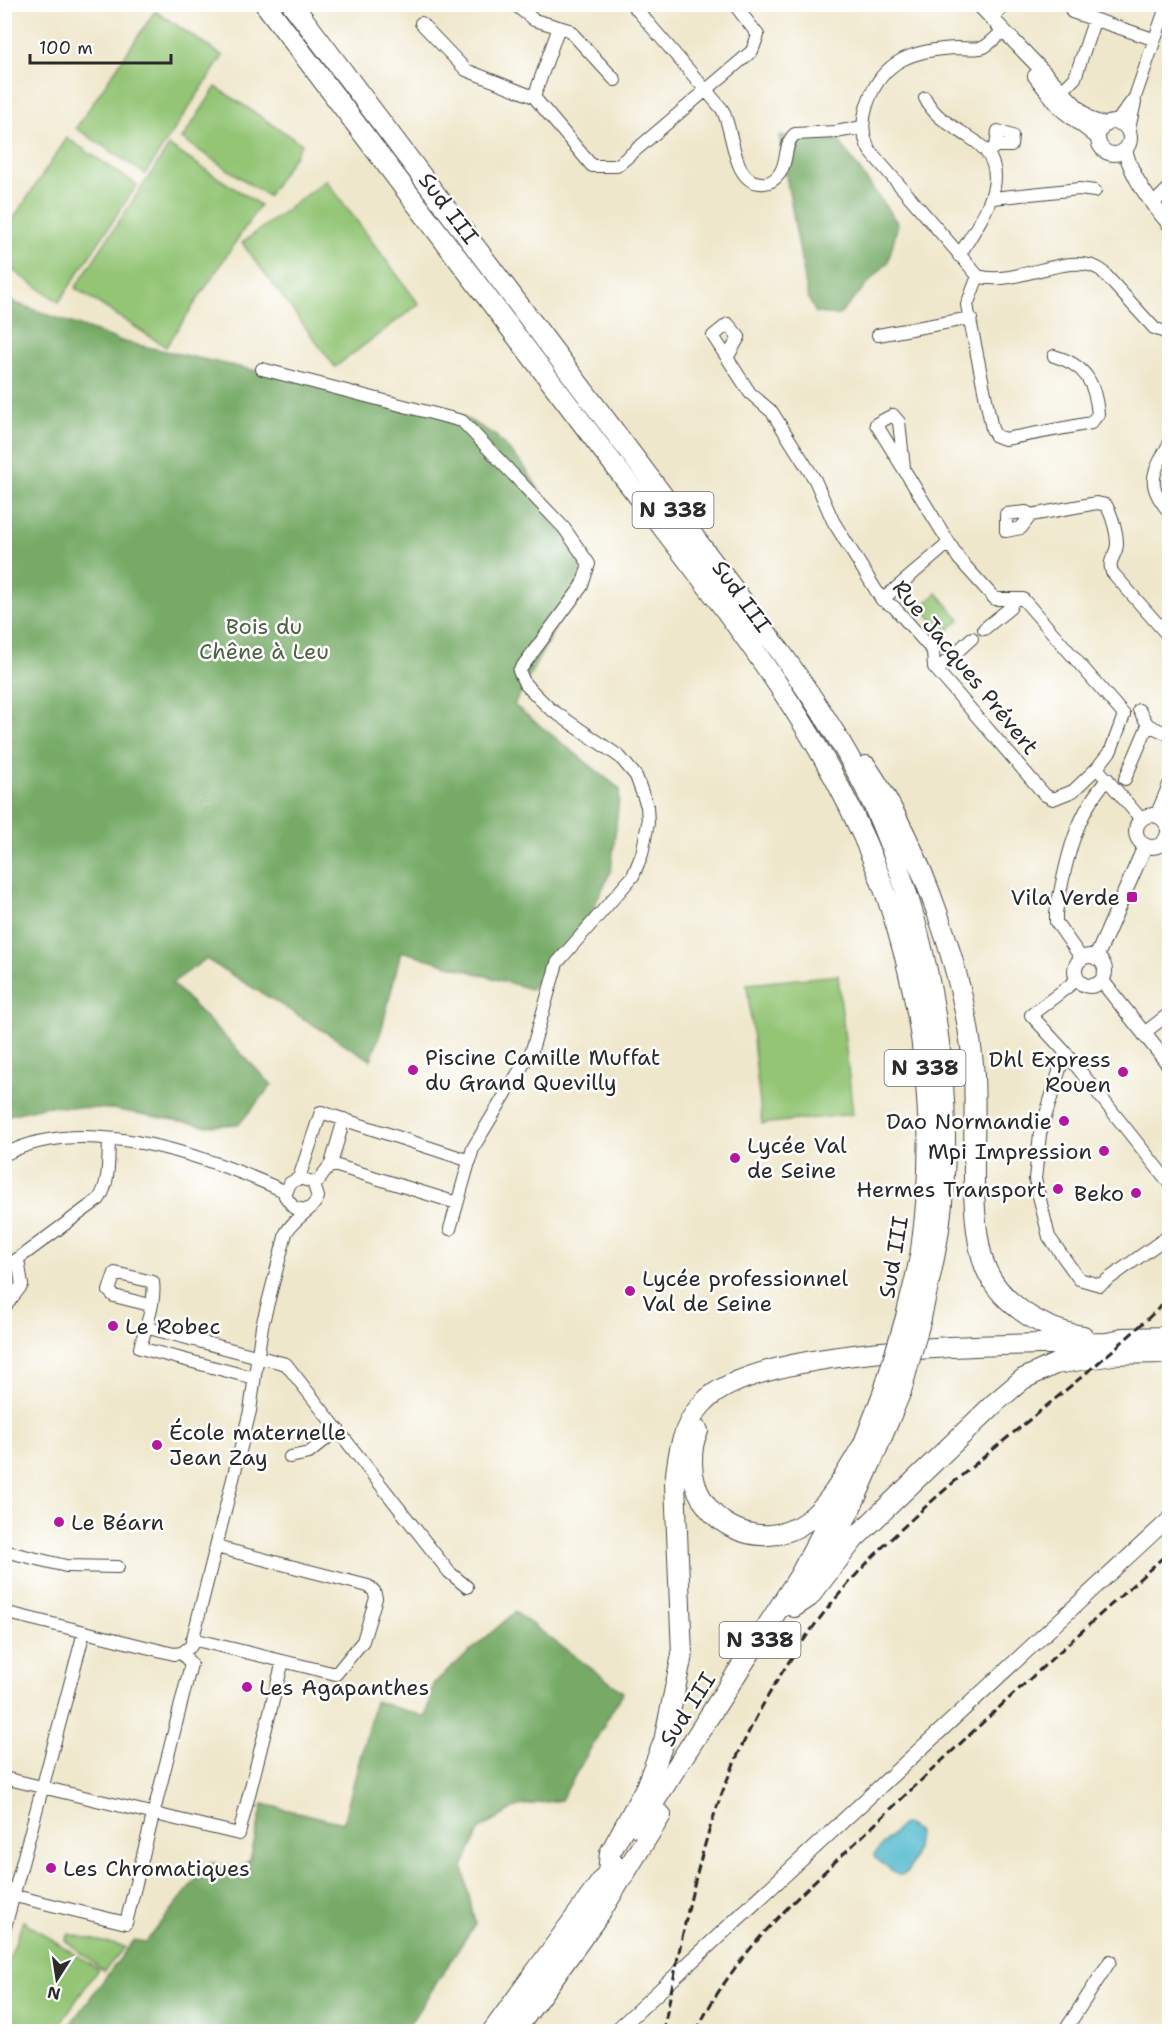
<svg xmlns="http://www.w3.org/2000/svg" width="1174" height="2036" font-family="'Shantell Sans',sans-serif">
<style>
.green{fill:#93c575;stroke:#5f7850;stroke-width:1.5}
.forest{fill:#76aa66;stroke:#506a48;stroke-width:1.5}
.water{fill:#51bace;stroke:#3e727c;stroke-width:1.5}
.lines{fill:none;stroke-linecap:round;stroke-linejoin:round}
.minor-casing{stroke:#484743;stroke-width:14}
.tertiary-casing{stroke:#484743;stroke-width:16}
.trunk-casing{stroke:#484743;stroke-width:22}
.minor{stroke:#fff;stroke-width:12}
.tertiary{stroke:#fff;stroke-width:14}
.trunk{stroke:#fff;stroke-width:20}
.rail{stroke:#2b2b2b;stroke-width:3;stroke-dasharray:9 4.5;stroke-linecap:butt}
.trunk-bridge-casing{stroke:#484743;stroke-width:22;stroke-linecap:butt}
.trunk-bridge{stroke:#fff;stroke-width:20}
.poi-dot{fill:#b5179e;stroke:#fff;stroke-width:2}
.labels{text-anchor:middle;stroke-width:5;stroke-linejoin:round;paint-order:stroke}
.shield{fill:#fff;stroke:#6b6b6b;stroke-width:1.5}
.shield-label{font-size:21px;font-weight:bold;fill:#2b2b2b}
.street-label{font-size:22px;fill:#2b2b2b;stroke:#fff}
.park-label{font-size:22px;fill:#4f6145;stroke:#fff}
.poi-label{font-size:22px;fill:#2b2b2b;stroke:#fff;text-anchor:start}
</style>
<rect width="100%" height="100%" fill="#fff"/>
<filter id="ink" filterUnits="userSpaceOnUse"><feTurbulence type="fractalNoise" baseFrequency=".0167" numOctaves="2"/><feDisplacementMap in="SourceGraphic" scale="12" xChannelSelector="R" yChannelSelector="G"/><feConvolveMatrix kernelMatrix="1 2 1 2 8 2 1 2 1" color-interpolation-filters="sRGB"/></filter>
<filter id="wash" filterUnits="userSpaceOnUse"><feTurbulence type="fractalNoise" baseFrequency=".008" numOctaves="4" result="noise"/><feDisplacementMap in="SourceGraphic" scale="24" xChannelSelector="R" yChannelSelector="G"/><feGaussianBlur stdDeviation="1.35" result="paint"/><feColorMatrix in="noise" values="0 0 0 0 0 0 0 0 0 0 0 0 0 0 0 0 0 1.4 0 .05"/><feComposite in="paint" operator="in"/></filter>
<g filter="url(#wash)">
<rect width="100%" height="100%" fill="#efe7cb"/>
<path class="green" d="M155 11 223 56 145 174 76 128Z
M216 87 302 144 268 196 182 139Z
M67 138 137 185 59 302 5 265V231Z
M169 146 260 205 166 347 75 288Z
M326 180 419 304 335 367 242 243Z
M937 593 960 620 944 633 921 607Z
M838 975 853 1114 762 1124 747 984Z
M23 1921 98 1969 55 2031H5V1971Z
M69 1934 125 1947 104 1971 65 1940Z"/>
<path class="forest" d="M779 136 837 138 898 224 888 262 839 315 816 313 808 298Z
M4 299 124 342 460 415 495 435 523 465 588 566 514 705 620 789 611 871 577 941 530 989 401 951 382 1028 371 1060 206 959 172 983 272 1085 239 1124 208 1126 112 1109 47 1106 5 1116Z
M515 1612 623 1692 561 1800 518 1806 480 1829 463 1867 475 1924 405 2031H65L134 1940 146 1942 210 1862 237 1869 250 1860 263 1804 343 1823 375 1701 426 1717 433 1684Z"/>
<path class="water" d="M905 1824 918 1832C917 1845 914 1865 905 1874L898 1875 875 1858 874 1854 901 1825Z"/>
</g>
<g filter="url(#ink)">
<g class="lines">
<g class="minor-casing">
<path id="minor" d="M514 4 534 20 569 30 615 80
M632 4 722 109C734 130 732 183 761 183 770 184 775 180 780 173 788 161 784 143 795 134L836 132 863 127
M1070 4 1072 12 1153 39
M991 19 1005 4
M421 23 466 70 534 97
M559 27 534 97 592 166H617L752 51 758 35 734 4
M1002 32C997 36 990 44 984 47 977 50 964 48 956 48 915 50 883 59 868 102 862 120 861 134 870 151L978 276C1015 288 1069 249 1101 270L1154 328 1170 334
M1061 92 1075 78 1094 21
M925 98C934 117 951 125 969 137 1022 169 981 218 959 256
M1116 123 1135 97 1167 4
M1128 133 1135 102
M987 153 996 146H1011L1012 136 998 131 996 146
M993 198 1079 189 1095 191
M1152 205 1170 187
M978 276 967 305 992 429 996 436 1005 439 1091 423 1098 414C1095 383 1086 365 1054 356
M878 335 971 318
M727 358 739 337 728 324 713 336 750 393 772 412 815 480 833 521 882 600 894 607 933 651 934 667 1045 795 1053 799 1073 791 1097 768
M262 369 462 421 564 528 589 564 582 586 519 671 525 684 549 708 620 757 636 776 647 806 648 823 642 854 633 876 557 963 532 1050 473 1148 450 1229
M1170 442C1153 474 1144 483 1170 513
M904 468 899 422 893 415 876 424 959 559 995 599H1023L1124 715 1111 750 1097 768 1141 819
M1031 515 1021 528 1006 531V514L1026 512 1031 515 1097 503 1106 505C1112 515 1117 532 1117 544 1117 555 1107 560 1112 572L1170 638
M882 600 949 543
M984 629 1010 608 1014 599
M937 670 972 638
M1139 710 1148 725
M1125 779 1148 725 1170 735
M1166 841 1170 843
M1082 959 1056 922V913C1065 866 1074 815 1108 779
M1078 979 1031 1015 1065 1052 1170 1184
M1144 1033 1170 1013
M1065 1052 1040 1134 1035 1179 1049 1237 1079 1279 1100 1285 1170 1235
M4 1155C83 1111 210 1157 286 1192
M331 1164 457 1203
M299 1178 321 1112 470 1161
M315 1185 331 1164 344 1119
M4 1269 99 1199C110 1183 108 1159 109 1140
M150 1305 114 1296 109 1291 115 1273 153 1282C156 1303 145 1328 140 1348L254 1378
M4 1308 22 1285 18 1259
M145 1327 286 1364 449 1572 467 1587
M290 1457 309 1453 338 1429
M4 1551 66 1566 118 1567
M4 1612 174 1654 182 1653 191 1646 250 1411 262 1326 286 1233C294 1217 314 1210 318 1197L313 1182 299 1178 290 1183 285 1196 294 1208 306 1210
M192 1639 336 1674 363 1641 376 1598 374 1591 368 1586 216 1547
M4 1778 239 1834 283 1661
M15 1896 126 1923 191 1664 182 1653
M4 1931 84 1632
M1064 2032 1110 1961"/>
</g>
<g class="tertiary-casing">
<path id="tertiary" d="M978 4 1089 119 1106 125
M1035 76 1061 109 1098 138
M1098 138a16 16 0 1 1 32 0a16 16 0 1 1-32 0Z
M1125 150C1132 178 1151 203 1170 225
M1136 831a16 16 0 1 1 32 0a16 16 0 1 1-32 0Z
M1157 816 1170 785
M1075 971a15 15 0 1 1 30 0a15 15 0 1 1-30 0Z
M1096 958 1145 846
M1102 981 1170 1066
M615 2032 1170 1518"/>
</g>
<g class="trunk-casing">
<path id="trunk" d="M265 4C374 148 483 292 592 436 667 535 753 638 816 745 908 900 946 1071 921 1250 918 1272 911 1295 906 1317
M292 4 780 651C818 705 856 761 881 823 933 946 957 1096 939 1229 935 1259 927 1288 921 1318
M866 766C921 848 967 977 974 1076 977 1130 968 1205 982 1257 993 1300 1041 1330 1083 1336
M1122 1338 1170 1337
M1101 1354 1170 1353
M698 1431C693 1440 692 1452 692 1462 692 1520 758 1557 807 1521 832 1503 847 1470 864 1444
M859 1456 884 1391
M812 1578C850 1519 874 1455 901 1391
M794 1607 809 1597 854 1539 996 1402 1023 1379 1055 1364 1113 1355
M638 1827 800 1575 844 1492
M608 1873 610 1853 646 1787 664 1741 682 1655 675 1483C678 1454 682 1425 703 1403 761 1342 1020 1345 1106 1343L1135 1338
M492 2032 614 1864
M514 2032 600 1913 661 1815"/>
</g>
<use href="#minor" class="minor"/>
<use href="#tertiary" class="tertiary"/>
<use href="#trunk" class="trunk"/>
<path class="rail" d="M663 2032C677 1963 689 1894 710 1828 741 1729 796 1638 867 1563 960 1466 1075 1392 1170 1297
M696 2032C736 1948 807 1889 873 1826 970 1733 1070 1642 1170 1551"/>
<g class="trunk-bridge-casing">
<path id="trunk-bridge" d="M884 1391 906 1317
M901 1391 921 1318"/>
</g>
<use href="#trunk-bridge" class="trunk-bridge"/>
</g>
</g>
<g class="poi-dot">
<rect x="1126" y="891" width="12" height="12" rx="3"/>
<circle cx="413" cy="1070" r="6"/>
<circle cx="1123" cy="1072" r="6"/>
<circle cx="1064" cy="1121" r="6"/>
<circle cx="1104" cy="1151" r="6"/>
<circle cx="735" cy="1158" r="6"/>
<circle cx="1058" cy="1189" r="6"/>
<circle cx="1136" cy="1193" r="6"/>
<circle cx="630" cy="1291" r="6"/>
<circle cx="113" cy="1326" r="6"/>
<circle cx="157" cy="1445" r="6"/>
<circle cx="59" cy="1522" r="6"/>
<circle cx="247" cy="1687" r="6"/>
<circle cx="51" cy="1868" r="6"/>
</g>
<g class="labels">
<g class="shield">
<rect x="632.5" y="492" width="81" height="36" rx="4.5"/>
<rect x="884.5" y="1050" width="81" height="36" rx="4.5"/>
<rect x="719.5" y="1622" width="81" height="36" rx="4.5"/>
</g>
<g class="shield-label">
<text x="673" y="517">N 338</text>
<text x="925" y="1075">N 338</text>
<text x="760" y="1647">N 338</text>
</g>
<g class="street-label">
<text transform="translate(449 208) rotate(53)" y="8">Sud III</text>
<text transform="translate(742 596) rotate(54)" y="8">Sud III</text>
<text transform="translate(966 667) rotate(51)" y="8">Rue Jacques Prévert</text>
<text transform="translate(893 1257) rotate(-80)" y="8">Sud III</text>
<text transform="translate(687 1709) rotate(-57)" y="8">Sud III</text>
</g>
<g class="park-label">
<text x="264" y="634">Bois du<tspan x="264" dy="25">Chêne à Leu</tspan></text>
</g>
<g class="poi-label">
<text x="1120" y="905" text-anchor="end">Vila Verde</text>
<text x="425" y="1065">Piscine Camille Muffat<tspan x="425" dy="25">du Grand Quevilly</tspan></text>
<text x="1111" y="1067" text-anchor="end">Dhl Express<tspan x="1111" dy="25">Rouen</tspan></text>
<text x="1052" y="1129" text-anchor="end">Dao Normandie</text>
<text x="747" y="1153">Lycée Val<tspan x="747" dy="25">de Seine</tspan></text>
<text x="1092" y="1159" text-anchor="end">Mpi Impression</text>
<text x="1046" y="1197" text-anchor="end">Hermes Transport</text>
<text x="1124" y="1201" text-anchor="end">Beko</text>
<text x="642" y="1286">Lycée professionnel<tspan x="642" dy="25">Val de Seine</tspan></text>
<text x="125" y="1334">Le Robec</text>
<text x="169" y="1440">École maternelle<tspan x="169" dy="25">Jean Zay</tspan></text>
<text x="71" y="1530">Le Béarn</text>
<text x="259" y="1695">Les Agapanthes</text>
<text x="63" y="1876">Les Chromatiques</text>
</g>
</g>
<rect width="1174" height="2036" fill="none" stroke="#fff" stroke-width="24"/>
<g transform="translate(57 1979) rotate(192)" stroke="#ffffff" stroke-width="4.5" paint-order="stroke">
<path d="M0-4.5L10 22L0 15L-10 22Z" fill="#2b2b2b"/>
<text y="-9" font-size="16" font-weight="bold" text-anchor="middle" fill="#2b2b2b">N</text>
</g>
<path d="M30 54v9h141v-9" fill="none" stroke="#2b2b2b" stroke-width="3"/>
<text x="39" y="54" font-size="18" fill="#2b2b2b" stroke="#ffffff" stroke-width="4.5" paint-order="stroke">100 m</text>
</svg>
